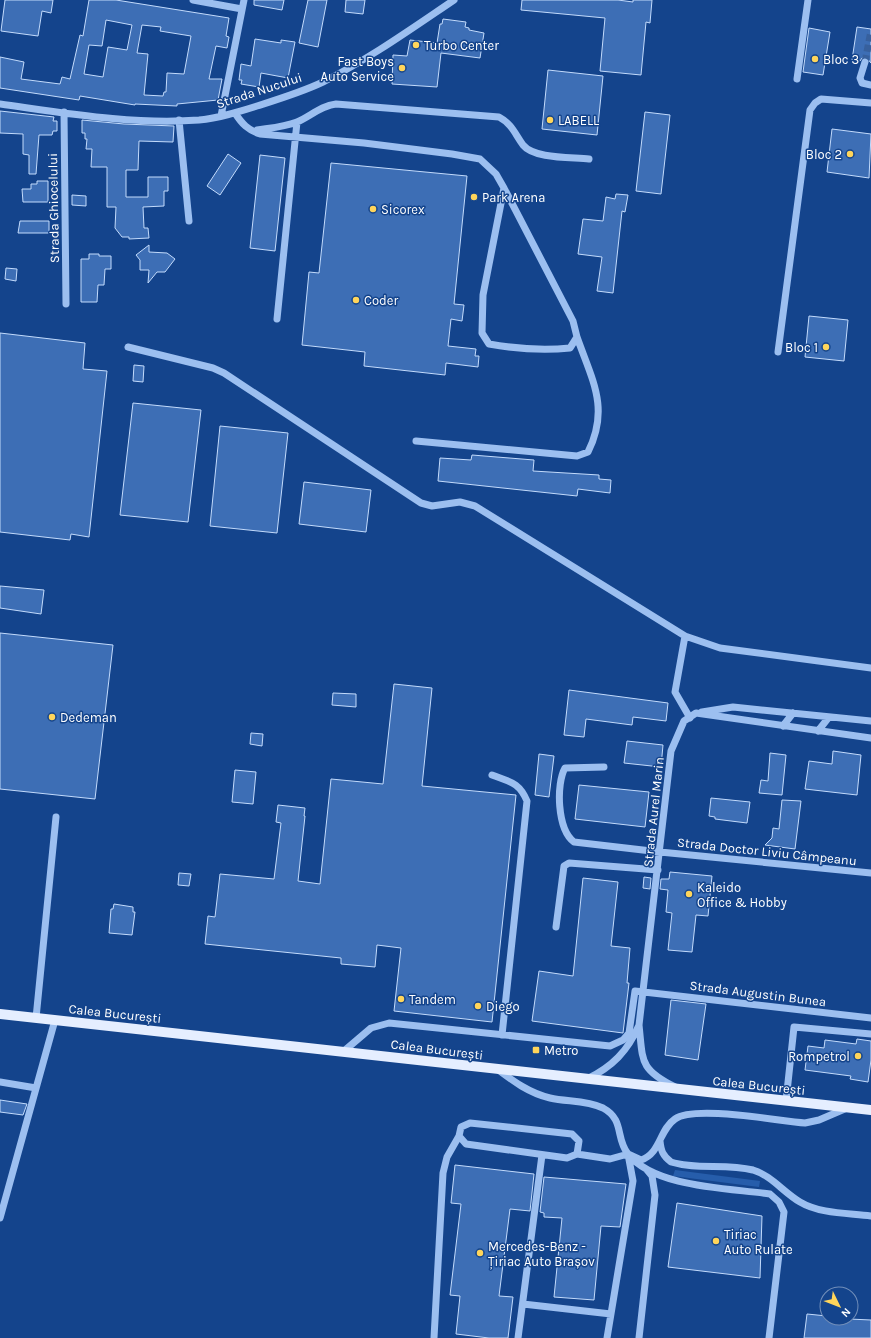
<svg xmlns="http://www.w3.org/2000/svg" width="871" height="1338" font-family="Karla,sans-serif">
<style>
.green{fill:#265dab}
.building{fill:#3d6eb5;stroke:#c3dbfc;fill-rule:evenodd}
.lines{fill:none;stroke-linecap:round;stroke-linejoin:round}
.minor-tunnel{stroke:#37609d;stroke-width:7;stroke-dasharray:7 3.5;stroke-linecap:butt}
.minor{stroke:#9cbff0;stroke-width:7}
.major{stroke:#e5eeff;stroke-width:10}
.poi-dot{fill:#ffd55b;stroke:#14448c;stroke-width:1.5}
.labels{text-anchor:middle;stroke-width:3;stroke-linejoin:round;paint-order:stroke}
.poi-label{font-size:13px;fill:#fff;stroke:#14448c;text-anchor:start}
.street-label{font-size:13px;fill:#fff;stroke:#14448c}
</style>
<rect width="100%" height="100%" fill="#14448c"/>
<path class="green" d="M675 1170 760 1181 759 1187 673 1176Z"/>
<path class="building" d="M5 0H53L51 13 42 11 38 36 1 31Z
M89 0H116L229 18 226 36 229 37 227 48 216 46 209 79H222L218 100 177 104V106L135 104V105L80 96 79 100 0 88V57L24 62 21 79 60 84 62 77 70 79 80 35 83 36ZM106 20 132 25 127 50 108 47 103 77 84 74 89 45 102 46ZM142 25 161 27 160 31 191 36 184 74 167 73 166 92H164L163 96 144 95 148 54 137 53Z
M254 0H284L282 10 254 5Z
M308 0H327L318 47 299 43Z
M346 0H365L363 14 345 12Z
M522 0H618L633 2V0H652L650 23 646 22 641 75 600 71 605 18 521 10Z
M443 19 466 22 465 27 469 28V30L484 33 480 58 441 53 437 87 392 84 393 55 407 56 410 40 437 43 440 24H442Z
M857 27 871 29V63L866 57 862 58 860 61 852 60Z
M809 28 830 32 823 75 803 72Z
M255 39 281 43V40L295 42 288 78 261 73 259 87 241 84 242 80H239L241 64 251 66Z
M548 70 603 76 597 135 542 129Z
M0 111 54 117 53 121H57V131H53L52 135H39L36 174H29V155L23 154V134L0 133Z
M645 112 670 115 661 194 636 191Z
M82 120 124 124 174 126 173 142 139 141 138 170H126V197H148V177H168V191H164V206L143 207 144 228H148L149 238 129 239V237H122L115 228 116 207H107V167H91L92 149H86L87 139H85V133H82Z
M832 129 871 134 869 178 827 172Z
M228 154 241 163 220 195 207 186Z
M260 155 285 158 275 251 250 248Z
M331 163 467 176 454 304 464 305 462 321 451 319 448 346 476 349 475 356H479L478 367 446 363 445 375 364 366 365 352 302 345 309 272 319 273Z
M37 181H48V202H23L22 189H31V184H37Z
M616 194 628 195 625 212 622 211 613 293 597 291 602 257 578 254 583 219 603 221 606 197 615 199Z
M72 195 86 196V206L72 205Z
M20 221H49V233H18Z
M149 245V252L167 253 175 259 165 272H157L148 283 149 270H140V260L136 255Z
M89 254H99V256H111V269H105L104 285H98L97 302H81V259H89Z
M6 268 17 269 16 281 5 279Z
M809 316 848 320 844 361 805 357Z
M0 333 85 343 83 369 107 371 89 537 71 534 70 540 0 532Z
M134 365 144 366 143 382 133 381Z
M133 403 201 410 188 522 120 515Z
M220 426 288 433 277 533 210 526Z
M472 455 534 460 533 471 599 475V479L611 480 610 493 578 489 577 496 438 481 440 458 471 460Z
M304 482 371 490 366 532 299 524Z
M0 586 44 590 41 614 0 608Z
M0 633 113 645 95 799 0 789Z
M394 684 432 688 422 786 516 795 492 1022 394 1011 401 948 377 945 375 967 341 964V958L205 944 208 916 215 917 220 874 274 879 281 823 276 822 278 805 305 808 304 816H305L298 881 320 884 331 779 383 784Z
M569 690 668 703 666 721 633 717 632 725 586 719 584 737 564 735Z
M333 693 356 694V707L332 705Z
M251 733 263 734 262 746 250 744Z
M627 741 663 745 661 767 624 763Z
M833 751 861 755 857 795 805 789 809 761 832 764Z
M770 753 786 755 782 795 759 793 761 780 768 781Z
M539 754 554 756 549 797 535 795Z
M235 770 256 772 253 804 232 802Z
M579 785 649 792 645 827 575 819Z
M711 798 750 802 747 823 715 819V817L709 816Z
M782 800 801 801 795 849 765 845 772 838 773 828 779 829Z
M670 872 712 876 708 916 696 915 692 952 668 950 672 913 666 912 668 890 660 889 661 879H669Z
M179 873 191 874 189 886 178 885Z
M644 877 651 878 650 889 643 888Z
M583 878 618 882 611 946 630 948 627 983H629L623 1033 532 1021 539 971 573 976Z
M114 904 133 907V912H135L132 935 109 933 111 909H113Z
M671 1000 706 1004 698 1060 665 1055Z
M857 1039 871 1041V1060L868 1082 850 1079 851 1076 805 1070 808 1046 824 1048 825 1040 856 1044Z
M0 1100 27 1104 23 1115 0 1112Z
M455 1165 534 1174 530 1211 510 1209 499 1296 513 1297 508 1338H489L456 1334 460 1296 450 1295 461 1204 451 1203Z
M544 1177 626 1184 620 1227 601 1226 594 1300 554 1297 562 1218 544 1217V1213L540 1212Z
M677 1203 762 1216 760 1278 668 1267Z
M807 1314 827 1316V1318L871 1320V1338H804Z"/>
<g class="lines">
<path class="minor-tunnel" d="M865 62 871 31"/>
<path class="minor" d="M193 0 242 9
M865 62 860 78 862 83 871 85
M797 79 808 0
M0 104C65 113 133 125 199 120 219 118 238 112 257 106 279 99 302 92 323 82 369 59 411 29 454 0
M64 112 66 304
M235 113C242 124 248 130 260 134L364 143 452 154 480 159 496 174 504 188 483 295 482 333 489 344C517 349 542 351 570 348L577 337 573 321 504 188
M221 116 244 0
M179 120 189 221
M257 130C270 128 284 127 297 122 311 116 320 106 336 104L499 117C512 124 515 134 523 145 534 159 572 157 589 159
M277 319 297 122
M128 347 213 368 224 373 421 503 432 506 460 502 475 506 685 636 720 648 871 668
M778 352 810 110 815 103 821 99 871 103
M416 441 577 456 588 452C610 408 592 380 577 337
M685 636 675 692 690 718
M702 712 733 707 871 721
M783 726 793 713
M818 731 829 717
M604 767 565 768C556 784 557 829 574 842L660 852 871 873
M492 775C510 782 519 782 527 801L502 1035
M556 927 564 866 569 863 658 870
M36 1018 56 817
M344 1051 371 1028 389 1023 610 1046 623 1040 629 1033 635 991 871 1018
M497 1069C513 1081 529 1093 550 1098 567 1102 586 1100 603 1108 625 1120 615 1138 628 1154 655 1188 729 1188 770 1194L779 1202 784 1212 769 1338
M587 1079C612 1067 628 1051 639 1025
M0 1082 36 1088
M675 1087C639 1069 643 1061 639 1025L671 751 684 721 696 713 871 738
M786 1101 794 1027 871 1034
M660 1141C661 1151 663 1156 671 1162 697 1170 726 1163 753 1170 772 1176 783 1192 800 1202 820 1214 849 1213 871 1216
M577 1154 579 1141 572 1134 470 1123 461 1127 459 1136 466 1144 567 1158 577 1154 610 1159 628 1154 641 1160C661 1153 659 1130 675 1119 695 1105 777 1121 805 1123L819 1120 847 1108
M0 1218 55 1020
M523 1304 611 1314
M434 1338 443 1173 447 1157 459 1136
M518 1338 542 1155
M607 1338 633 1181 628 1154
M639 1338 655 1195 652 1176 647 1170"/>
<path class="major" d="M0 1014 871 1110"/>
</g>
<g class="poi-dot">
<circle cx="416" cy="45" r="4"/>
<circle cx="815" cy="59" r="4"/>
<circle cx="402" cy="68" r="4"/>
<circle cx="550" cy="120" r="4"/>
<circle cx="850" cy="154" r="4"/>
<circle cx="474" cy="197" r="4"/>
<circle cx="373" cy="209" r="4"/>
<circle cx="356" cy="300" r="4"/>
<circle cx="826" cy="347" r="4"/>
<circle cx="52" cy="717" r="4"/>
<circle cx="689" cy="894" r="4"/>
<circle cx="401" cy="999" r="4"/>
<circle cx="478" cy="1006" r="4"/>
<rect x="532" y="1046" width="8" height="8" rx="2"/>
<circle cx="858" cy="1056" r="4"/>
<circle cx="716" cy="1241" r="4"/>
<circle cx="480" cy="1253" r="4"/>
</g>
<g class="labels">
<g class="poi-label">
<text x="424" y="50">Turbo Center</text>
<text x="823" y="64">Bloc 3</text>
<text x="394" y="66" text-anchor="end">Fast Boys<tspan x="394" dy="15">Auto Service</tspan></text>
<text x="558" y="125">LABELL</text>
<text x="842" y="159" text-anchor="end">Bloc 2</text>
<text x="482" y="202">Park Arena</text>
<text x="381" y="214">Sicorex</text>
<text x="364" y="305">Coder</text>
<text x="818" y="352" text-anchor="end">Bloc 1</text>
<text x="60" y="722">Dedeman</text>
<text x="697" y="892">Kaleido<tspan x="697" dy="15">Office &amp; Hobby</tspan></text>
<text x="409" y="1004">Tandem</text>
<text x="486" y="1011">Diego</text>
<text x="544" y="1055">Metro</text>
<text x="850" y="1061" text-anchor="end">Rompetrol</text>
<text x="724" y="1239">Tiriac<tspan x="724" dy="15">Auto Rulate</tspan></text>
<text x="488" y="1251">Mercedes-Benz -<tspan x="488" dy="15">Țiriac Auto Brașov</tspan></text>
</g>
<g class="street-label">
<text transform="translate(259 90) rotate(-18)" y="5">Strada Nucului</text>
<text transform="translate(53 208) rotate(-91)" y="5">Strada Ghiocelului</text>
<text transform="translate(653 812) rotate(-84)" y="5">Strada Aurel Marin</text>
<text transform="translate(767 851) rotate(6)" y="5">Strada Doctor Liviu Câmpeanu</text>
<text transform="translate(758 993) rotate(7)" y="5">Strada Augustin Bunea</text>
<text transform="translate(115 1013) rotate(6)" y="5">Calea București</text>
<text transform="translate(437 1049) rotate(7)" y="5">Calea București</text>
<text transform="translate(759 1085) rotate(6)" y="5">Calea București</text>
</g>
</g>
<g transform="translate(839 1306) rotate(133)"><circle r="19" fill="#14448c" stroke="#728fba"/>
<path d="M0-3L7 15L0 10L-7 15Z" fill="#ffd55b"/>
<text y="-6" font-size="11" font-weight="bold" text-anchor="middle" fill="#ffffff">N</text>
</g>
</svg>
